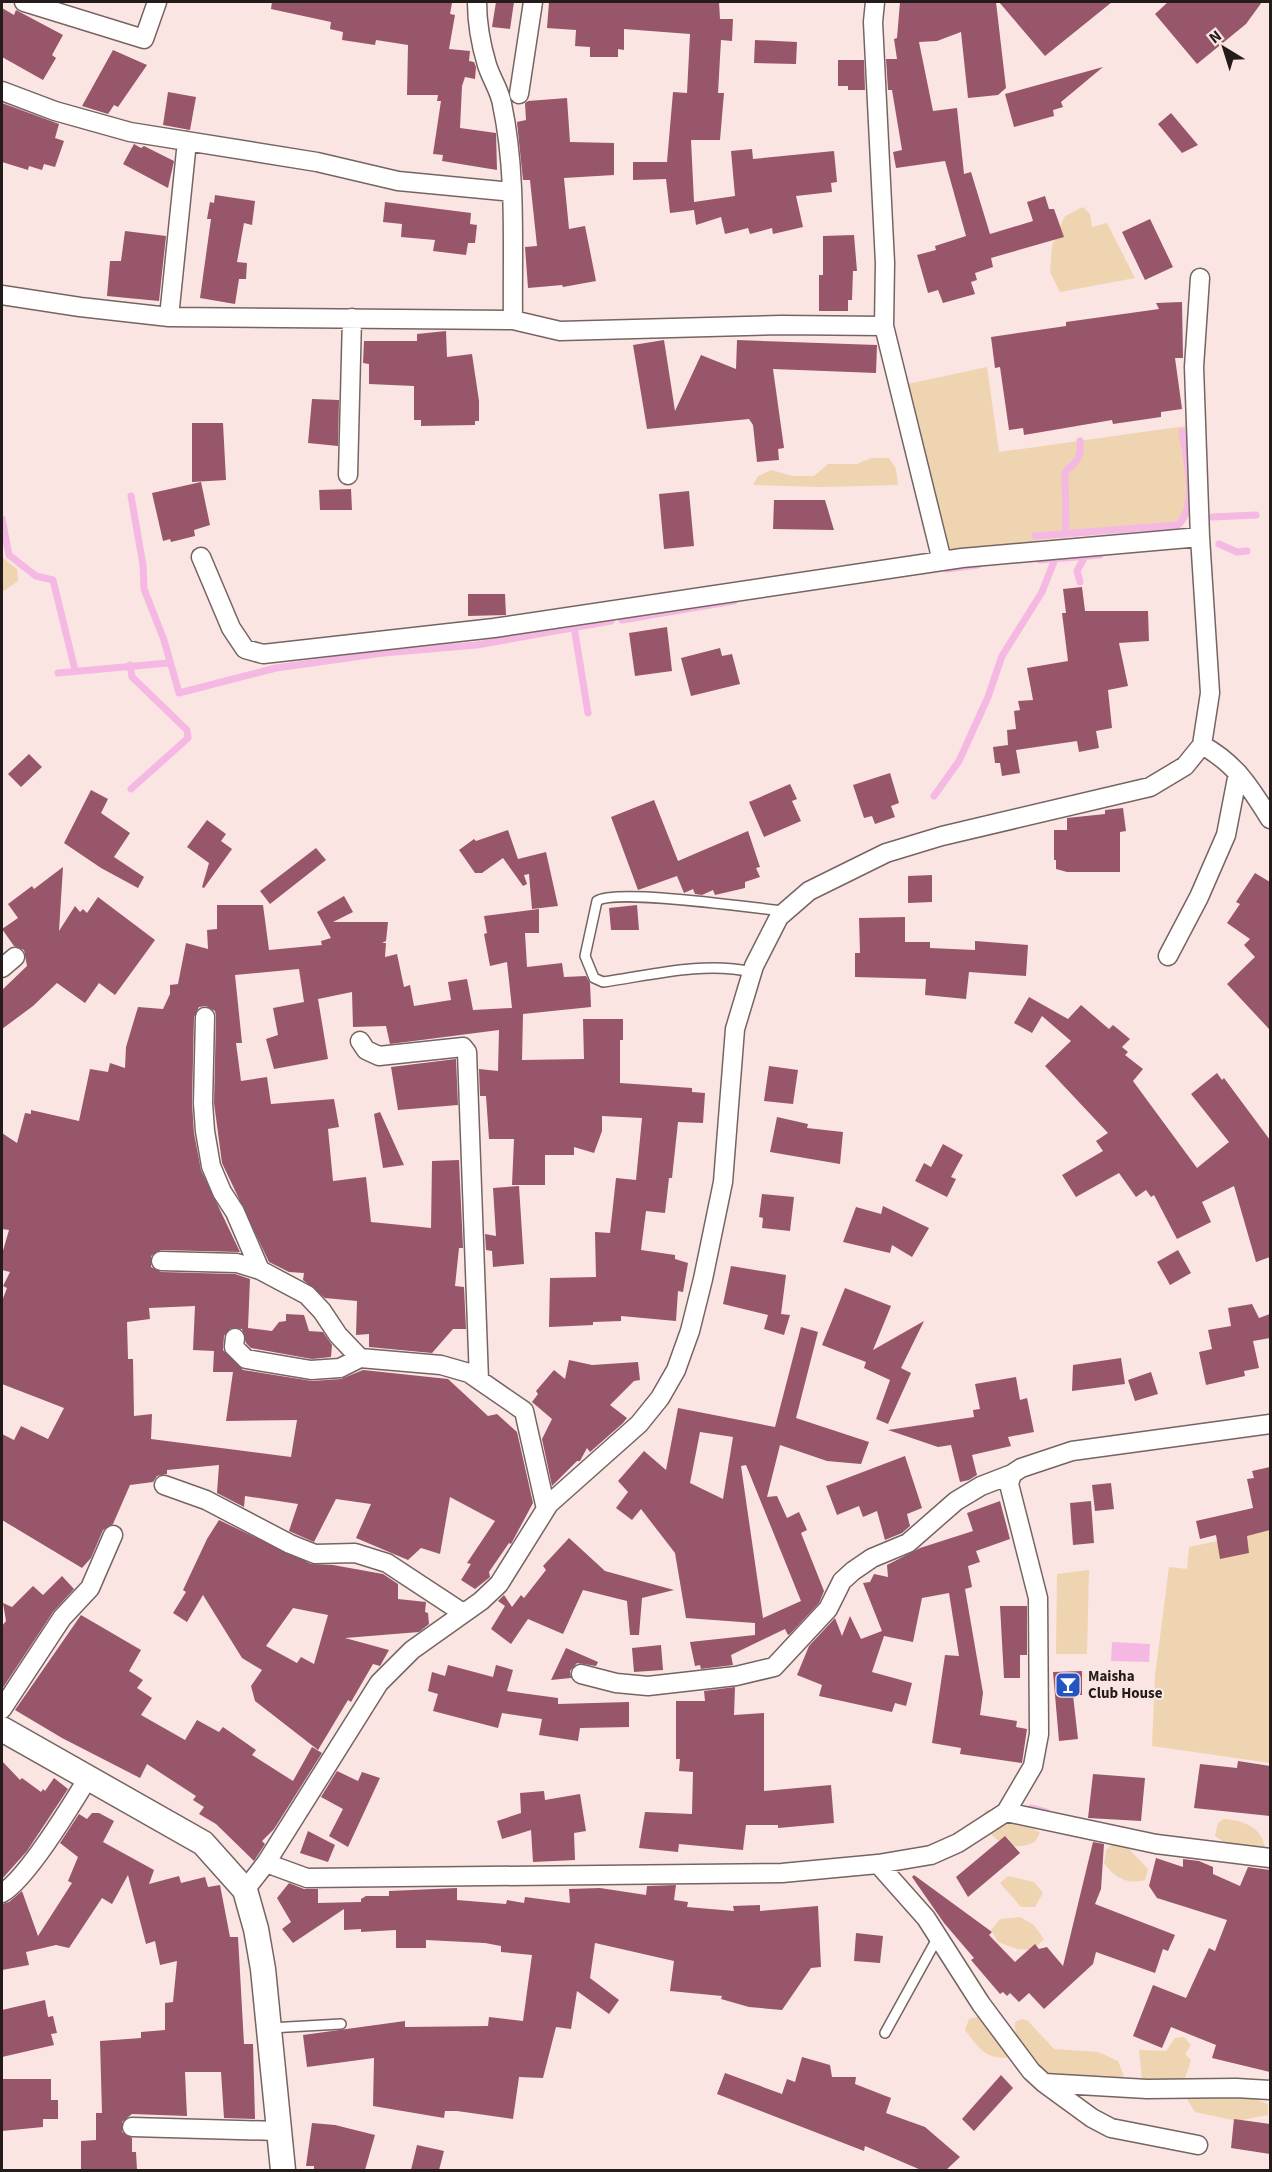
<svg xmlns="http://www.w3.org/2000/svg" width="1272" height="2172" font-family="'Source Sans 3',sans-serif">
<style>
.green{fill:#eed4b1}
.water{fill:#f4b8e3}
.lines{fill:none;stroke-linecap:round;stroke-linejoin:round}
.stream{stroke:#f4b8e3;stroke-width:7}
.building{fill:#98566a;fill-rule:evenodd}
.service-casing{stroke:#766462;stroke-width:12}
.minor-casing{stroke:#766462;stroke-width:21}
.tertiary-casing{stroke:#766462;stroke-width:27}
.service{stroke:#fff;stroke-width:9}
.minor{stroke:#fff;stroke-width:18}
.tertiary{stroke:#fff;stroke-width:24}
.labels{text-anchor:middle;stroke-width:4.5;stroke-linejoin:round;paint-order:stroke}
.poi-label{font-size:15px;font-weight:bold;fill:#231c1b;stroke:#fae5e2;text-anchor:start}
</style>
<rect width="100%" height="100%" fill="#fae5e2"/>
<path class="green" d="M1083 207 1090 214 1092 227 1107 223 1135 278 1060 292 1050 272 1052 246 1065 216Z
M987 367 999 452 1186 426 1192 510 1182 527 1039 540 1032 548 958 552 948 550 903 385Z
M871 458H889L896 469 898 485 822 487 753 485 758 476 772 470 792 476H814L828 464H857Z
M2 557 17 569 18 581 2 592Z
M1270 1530V1763L1152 1746 1155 1676 1169 1567 1187 1569 1189 1547Z
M1089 1570 1087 1654H1056L1057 1574Z
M986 1810C1005 1810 1024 1821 1040 1833L1035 1842C1009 1853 995 1842 980 1820Z
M1224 1819C1243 1820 1262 1827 1265 1848 1248 1857 1230 1846 1215 1836L1218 1823Z
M1113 1844H1124L1148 1869 1145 1880C1127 1885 1115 1878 1104 1863L1106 1850Z
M1008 1876 1034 1882 1043 1893 1035 1907H1021L1000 1883Z
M1020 1917 1034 1925 1044 1939 1033 1950 1017 1949 998 1942 991 1930 1000 1919Z
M977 2017H984L1014 2057C987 2061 980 2050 965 2030L969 2019Z
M1022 2019 1028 2021 1054 2049 1098 2052 1118 2061 1124 2076 1117 2082C1103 2081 1057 2080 1047 2074 1028 2064 1014 2043 1015 2022Z
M1184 2037 1191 2045 1185 2054 1191 2060 1179 2097 1161 2099 1142 2080 1139 2050 1166 2051 1175 2038Z
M1240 2093 1268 2104V2115L1237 2121 1195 2112 1187 2099 1194 2096Z"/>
<path class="water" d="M1112 1642 1150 1644 1149 1662 1111 1661Z"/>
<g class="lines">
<path class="stream" d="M131 496 143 565 144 589 164 640 179 693 276 668 383 653 477 645 611 621
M1212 517 1256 515
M2 519 9 555 36 576 53 580 75 670
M1066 534 1065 472C1077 461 1082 457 1080 441
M1035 536 1178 525C1199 504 1186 459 1182 432
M1219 544 1237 552 1247 551
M1040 560 1100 555
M947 569 978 565
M1080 582 1077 571 1085 556
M622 620 734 601
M574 627 588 713
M130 665 132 677 187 730 188 738 131 789
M58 673 168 663
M934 796 959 761 988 697 1002 656 1042 592 1055 559
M1031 1808 1046 1812"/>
</g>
<path class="building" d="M272 2 452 3 450 14 455 15 449 49 470 51 469 61 474 62 476 67 475 79 465 77 462 86 460 128 496 133 497 170 442 161 443 155 433 154 441 101H437L438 95H407L408 45 376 40 375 45 342 40 343 32 330 29 331 22 271 9Z
M496 2H514L510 29 492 27Z
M549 2H719L720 19H733L732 41 721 40 718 93H724L720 140H691L694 202 735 196 731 151 752 149 753 159 834 151 837 182 831 183 832 192 796 196 803 227 773 234 772 228 750 234 748 228 725 234 721 217 696 225 694 210 670 213 666 179 633 180V162H667L673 92 687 93 690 34 624 29V50L618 49V57H590V47L575 46 576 30 547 28Z
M900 2H996L1006 88 998 95 968 98 961 32 937 41 919 42 933 111 957 108 964 174 971 172 990 234 1033 221 1027 202 1045 196 1049 209H1054L1064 237 991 258 993 267 975 273 977 280 971 282 975 294 943 303 938 290 928 293 917 255 936 250 935 246 966 236 945 161 896 168 893 152 902 150 892 90H888L886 59H897L894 39 897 38Z
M999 2H1112L1045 56Z
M1168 2H1262L1246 24 1197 64 1155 14Z
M2 8 14 15 16 10 63 35 52 55 56 58 43 80 2 57Z
M755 40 797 42 796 64 754 63Z
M113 50 147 65 118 107 114 105 108 114 82 106Z
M838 60H864L865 90H848V86H838Z
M1103 67 1061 102 1063 107 1053 110 1054 116 1014 127 1005 94Z
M168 92 196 97 190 130 163 125Z
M567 98 570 142 614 143V175L564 178 569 229 585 226 596 281 563 287 562 285 528 288 525 247 537 246 530 180H523L517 122 526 120 525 103 528 101Z
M2 103 59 124 55 138 64 141 55 167 44 164 42 170 29 166 28 170 2 162Z
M1171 113 1198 145 1182 153 1158 124Z
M134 144 141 148 144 146 174 161 168 188 123 164Z
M215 195 255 201 252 225 244 223 237 262 247 263 246 279H239L235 304 200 298 211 219H207L210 202 214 203Z
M385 202 471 213 470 224 477 225 475 243H468L466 255 433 251 435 240 401 237 402 224 383 222Z
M1150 219 1173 267 1145 280 1122 232Z
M125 231 166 236 159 301 107 296 110 261H121Z
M854 235 857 271H853L852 300H848V311H819V275H823V236Z
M1182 302 1183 358H1175L1182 409 1161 412V417L1113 424 1112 420 1024 435 1023 428 1009 430 1000 367 995 368 991 337 1066 326V322L1159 309 1156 303Z
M446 331 447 357 472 354 479 401V421H475V425L421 426V420H414V386L369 384V364L363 363 364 341H417V334Z
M664 340 675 411 701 355 736 369 737 340 877 345 876 373 773 369 784 448 778 449 779 460 757 462 753 425 749 419 647 429 633 345Z
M312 399 339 400 338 446 308 443Z
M192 423H223L226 480 192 482Z
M201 482 210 525 194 530 195 536 171 542 170 539 163 541 152 493Z
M351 489 352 510H320L319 490Z
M689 491 694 546 664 549 659 494Z
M774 500H825L834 530 773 529Z
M1082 587 1085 611H1148L1149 641 1119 643 1128 686 1108 690 1112 728 1096 731 1099 748 1079 752 1077 741 1016 750 1020 773 1002 776 1000 763H995L993 747 1008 745 1007 730 1016 729 1014 711 1020 710 1018 701 1033 700 1027 668 1068 661 1062 613H1066L1063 589Z
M468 594H505L506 615 468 616Z
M667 627 672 671 635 676 629 633Z
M720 648 722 656 732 654 740 684 691 696 681 658Z
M29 754 42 767 21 787 8 774Z
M890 773 899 803 891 806 895 817 875 824 872 816 864 818 853 785Z
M790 784 797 799 792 801 801 821 764 837 749 802Z
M91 790 108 799 101 813 130 833 114 857 144 877 138 888 101 868 64 843Z
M654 800 678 861 748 831 760 867 756 868 760 877 745 882V888L715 895 713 890 702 895 695 894 693 889 684 893 677 876 638 890 611 817Z
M1123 808 1126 831 1120 832V872H1067L1056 869V860H1054V830H1067V818L1105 814V810Z
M207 820 226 834 221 841 232 849 204 888 202 887 209 863 187 847Z
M508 830 518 859 546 852 558 906 532 909 529 874 524 875 527 884 523 886 503 858 482 873H475L459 850 474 839 476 841Z
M316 848 326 860 270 904 260 891Z
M63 867 59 931 75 906 80 912 83 909 87 913 98 897 155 940 115 995 99 983 85 1003 57 983 33 1006 2 1029V990L27 966 24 950 14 946 2 929 18 918 8 904 32 886 34 889Z
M1255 873 1270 882V1030L1227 984 1255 957 1244 945 1250 939 1227 923 1240 904 1236 902Z
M932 875V902L908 903V876Z
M344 896 353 912 333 922H388L386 941 382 943H386L385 957 397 954 404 987 410 985 414 1006 451 1000 448 982 467 979 473 1010 512 1008 507 962 490 966 484 934 487 933 484 916 539 909V933H525L527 967 562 963 564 977 586 976 590 983 591 1007 523 1014 522 1060 584 1059 583 1019H623V1040H620V1083L692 1088V1092L705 1093 703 1123 678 1122 672 1178H669L665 1213 646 1211 641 1250 675 1255V1259L688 1263 683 1292 678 1291 676 1321 621 1316V1321L593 1322V1325L549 1327 550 1278 596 1277 595 1232 610 1233 616 1178 636 1180 642 1118 602 1116V1131L594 1153 574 1147V1155H545V1185H512L514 1139H489L486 1096H480L479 1069 498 1071 499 1030 390 1044 386 1026 353 1027 352 992 318 999 328 1059 274 1069 266 1039 278 1035 273 1008 304 1002 299 969 235 975 242 1043H236L241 1081 267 1077 271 1104 334 1099 339 1127 328 1129 333 1181 366 1177 371 1222 431 1228 432 1161 459 1160 463 1248H459L455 1286 464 1287 466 1329H453L432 1353 369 1347V1334L356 1335 357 1301 325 1298 303 1280 304 1273 289 1272 269 1262 222 1163 214 1103 216 1017 215 1011 206 1006 199 1007 194 1017 192 1103 194 1133 201 1170 240 1252 161 1250 151 1256V1267L161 1272 235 1274 250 1279 248 1328 272 1331 279 1322 286 1321V1314L304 1315 309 1331 323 1332 332 1345 331 1357 312 1359 251 1348 246 1343 242 1329 231 1328 224 1336 223 1350 243 1370 312 1381 341 1379 363 1370 448 1379 488 1416 497 1414 517 1432 533 1503 511 1544 509 1543 489 1572 490 1577 475 1589 461 1580 471 1564 467 1563 495 1521 450 1497 440 1554 421 1548 408 1560 356 1538 371 1504 336 1499 314 1542 289 1531 298 1504 245 1496 244 1507 217 1493 219 1465 167 1470V1474L157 1476 153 1482 130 1485 113 1524 103 1530 91 1558 82 1568 2 1520V1434L14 1440 21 1426 48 1439 64 1408 2 1384V1301L7 1288 3 1286 10 1272 2 1270V1254L9 1230 2 1229V1133L17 1143 25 1113 31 1114V1110L79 1121 90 1069 108 1072 110 1063 125 1068 126 1047 138 1007 163 1009 170 994V985L178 984 186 943 208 949 207 930 217 929V905H263L269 950 322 945 321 941 331 938 317 912ZM195 1306 193 1350 214 1351 213 1372H233L226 1421 297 1420 291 1457 151 1439 152 1414 134 1416 133 1359H128L127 1322 150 1319 149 1308Z
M637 905 639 930H611L609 908Z
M905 917V942H930V948L975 950V941L1028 945 1026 976 969 972 966 999 925 995 926 979 855 977V953H860L859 918Z
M1029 997 1068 1019 1081 1005 1109 1029 1113 1025 1130 1039 1122 1047 1128 1052 1125 1055 1143 1069 1133 1081 1197 1168 1229 1142 1191 1094 1217 1073 1222 1080 1224 1078 1270 1140V1257L1256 1262 1234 1186 1202 1202 1211 1222 1177 1239 1154 1195 1151 1197 1146 1190 1136 1197 1119 1173 1076 1197 1062 1175 1103 1151 1096 1141 1108 1133 1045 1066 1071 1041 1042 1016 1032 1033 1014 1023Z
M456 1059 458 1105 398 1110 391 1067Z
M769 1066 798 1070 793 1104 764 1101Z
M380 1112 404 1165 383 1168 374 1114Z
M777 1117 808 1124 807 1128 843 1132 840 1164 770 1152Z
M943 1144 963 1155 951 1177 956 1179 947 1197 915 1181 924 1163 931 1167Z
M519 1186 524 1264 493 1267 492 1251 486 1250 485 1234 496 1236 493 1188Z
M762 1194 794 1197 790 1231 762 1228 763 1218 759 1217Z
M883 1206 929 1228 912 1257 892 1245 890 1253 843 1242 856 1207 881 1214Z
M1178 1250 1191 1273 1170 1285 1157 1262Z
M731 1266 786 1275 781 1314 790 1315 784 1335 764 1329 768 1315 723 1304Z
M845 1288 891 1306 873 1350 924 1321 901 1368 911 1373 888 1424 876 1419 890 1380 864 1368 866 1362 822 1345Z
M1252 1304 1259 1318 1270 1314V1338L1253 1341 1259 1368 1244 1371 1245 1376 1206 1385 1199 1352 1212 1349 1208 1330 1231 1326 1228 1308Z
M801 1327 818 1332 796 1418 869 1442 861 1464 827 1461 780 1445 767 1497 777 1496 787 1518 799 1512 807 1530 801 1533 824 1591 819 1603 790 1634 788 1635 785 1629 731 1655 733 1665 701 1669 700 1665 695 1666 690 1642 755 1635V1623L686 1618 675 1553 641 1509 632 1520 616 1508 628 1492 618 1481 644 1451 666 1470 678 1408 775 1427ZM700 1432 733 1437 723 1499 690 1483ZM746 1465 801 1601 763 1618 741 1466Z
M1121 1358 1125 1384 1072 1391 1073 1365Z
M569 1360 592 1365 638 1362 640 1380 634 1381 610 1405 627 1418 623 1423 590 1452 587 1448 580 1461H577L552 1486 542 1439 552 1419 532 1402 538 1394 536 1391 554 1370 565 1379Z
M1151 1372 1158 1394 1135 1401 1128 1380Z
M1016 1377 1020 1400 1027 1398 1034 1432 1008 1437 1011 1446 972 1455 977 1475 969 1480 960 1482 951 1445 938 1447 888 1430 974 1417 973 1410 980 1409 975 1384Z
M905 1456 922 1508 907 1514 910 1526 902 1533 885 1540 877 1511 863 1517 859 1506 837 1515 826 1486Z
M1270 1467V1530L1247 1536 1249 1553 1220 1559 1216 1535 1200 1539 1196 1521 1253 1508 1247 1479 1254 1478 1252 1471Z
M1111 1483 1114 1509 1095 1511 1092 1485Z
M1000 1501 1010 1539 976 1551 980 1562 968 1566 972 1587 965 1589 983 1693 980 1715 1017 1721 1016 1727 1027 1729 1022 1763 960 1754 961 1748 932 1743 945 1655 959 1656 949 1593 922 1598 913 1642 884 1636 872 1672 912 1683 906 1706 895 1703 892 1712 819 1696 822 1685 797 1675 809 1646 835 1618 842 1636 850 1616 861 1639 882 1631 863 1583 870 1582 874 1574 888 1577 887 1565 920 1548 973 1531 967 1513Z
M1091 1501 1094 1543 1073 1545 1070 1503Z
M219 1520 311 1564 333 1565 383 1574 398 1584V1599L426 1602 425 1612 428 1613 429 1624 419 1632 345 1638 389 1650 380 1666 373 1664 351 1702 348 1700 318 1750 255 1701 251 1686 262 1670 242 1658 203 1595 187 1622 173 1613 186 1592 183 1590 207 1539ZM293 1608 328 1615 314 1664 301 1657 297 1663 266 1646Z
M569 1538 605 1571 674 1590 642 1598 639 1635H630L627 1601 583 1590 563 1634 528 1619 511 1644 491 1629 505 1606 498 1601 504 1595 512 1607 521 1595 524 1598 546 1570 543 1566Z
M62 1576 74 1589 53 1612 2 1689V1626L6 1621 3 1603 12 1607 33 1586 43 1595Z
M1000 1606H1027V1655H1020V1678H1004Z
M81 1615 141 1650 129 1671 143 1680 137 1688 152 1698 141 1715 185 1740 197 1720 219 1732 223 1727 256 1750 252 1755 293 1781 312 1747 322 1753 274 1829 262 1841 265 1844 254 1861 216 1824 199 1814 204 1807 193 1800 196 1796 147 1764 140 1778 62 1738 15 1710Z
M661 1645 663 1670 634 1672 632 1648Z
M566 1648 598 1662 596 1666 577 1663 570 1671 571 1678 551 1680Z
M448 1665 493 1677 496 1665 513 1670 507 1691 558 1698V1704L629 1702V1727L580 1728 578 1741 539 1735 542 1719 502 1713 498 1728 433 1711 438 1694 428 1691 432 1672 445 1676Z
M1082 1671V1695H1073L1078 1739 1059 1741 1053 1672Z
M735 1687 734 1715 764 1713V1791L831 1785 834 1823 778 1828V1825H746L743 1850 679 1844 678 1852 639 1848 645 1812 692 1814 693 1772 679 1771 680 1759H676V1701H705L704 1691Z
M2 1761 20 1780 22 1778 41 1792 43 1789 45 1791 54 1778 68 1789 27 1851 2 1879Z
M1238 1761 1270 1766V1816L1194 1808 1200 1764 1237 1768Z
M337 1771 358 1781 362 1772 380 1778 348 1847 329 1836 343 1809 321 1797Z
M1093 1774 1145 1778 1141 1821 1088 1818Z
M544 1791 545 1800 580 1794 586 1831 574 1833 575 1860 533 1862 531 1830 502 1839 497 1821 521 1813 520 1793Z
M92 1813H99L114 1821 103 1842 154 1870 149 1884 179 1876 181 1883 205 1877 208 1887 220 1885 230 1937H238L244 2044H253L255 2119 224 2118 221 2072H185L187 2116 132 2114 122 2122V2132L132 2138V2152H136L137 2170H81V2141L96 2140V2113H102L100 2041 141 2038V2032L165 2030V2003L173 2002 177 1961 160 1965 155 1941 146 1944 128 1875 112 1904 102 1898 69 1948 56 1945 26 1952 29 1965 2 1970V1904L9 1902 22 1891 38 1936 72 1883 68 1881 78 1857 60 1843 79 1814 87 1819Z
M308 1831 335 1845 328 1862 300 1853Z
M1005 1836 1020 1853 968 1897 956 1877Z
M1093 1842 1104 1844 1101 1889 1095 1904 1175 1935 1168 1951 1163 1949 1155 1973 1096 1952 1093 1964 1044 2009 1029 1993 1019 2002 1010 1993 1007 1996 1003 1992 1000 1994 971 1960 974 1958 944 1923 912 1877 914 1875 992 1932 989 1935 1015 1962 1035 1944 1039 1949 1047 1947 1063 1966Z
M1156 1858 1183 1867V1859L1199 1861 1213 1867V1874L1240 1886 1248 1867 1270 1870V2072L1212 2058 1216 2045 1171 2027 1162 2048 1133 2036 1153 1985 1186 1998 1209 1948 1215 1951 1227 1920 1157 1898 1149 1886Z
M289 1883 304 1889H318V1903L361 1902V1899L366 1896H389V1891L457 1888V1900L506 1904 507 1900 524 1903 525 1897 570 1903 569 1889 600 1888 646 1895 647 1886 676 1885 674 1900 688 1902 687 1907 734 1911 733 1906 760 1905V1911L818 1906 821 1967 811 1968 782 2010 749 2007 721 1999 722 1996 670 1991 674 1961 595 1943 590 1978 619 2000 609 2014 577 1991 571 2029 556 2027 543 2078 519 2077 513 2119 457 2111H445L444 2118 373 2106 374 2058 307 2067 303 2035 405 2021V2027L488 2026 489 2017 523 2021 532 1955 501 1952V1946L485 1943 426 1940V1948H396V1930L361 1932V1929L344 1930V1909L293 1943 282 1929 291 1922 277 1898Z
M856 1933 883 1936 880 1963 854 1961Z
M45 2000 48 2017 53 2016 57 2033 51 2034 54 2045 2 2057V2010Z
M802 2057 830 2065 832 2077H856L855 2084 891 2098 886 2113 925 2127 960 2157 946 2170H921L865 2146 864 2151 717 2094 725 2073 782 2094 787 2079 795 2082Z
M1001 2075 1013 2088 974 2131 962 2119Z
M2 2079H51V2100H58V2119H43V2127L2 2131Z
M1234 2119 1270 2124V2154L1231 2148Z
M312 2123 335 2125 375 2135 365 2170H314V2166H306Z
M417 2145 444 2151 439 2170H411Z"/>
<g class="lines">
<g class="service-casing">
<path id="service" d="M752 972C704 961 652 975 603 982L594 978 585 956 597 901C616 888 753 908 784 911
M270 2028 341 2024
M885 2033 938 1937"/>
</g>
<g class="minor-casing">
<path id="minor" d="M24 2 144 39 157 2
M477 2C477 22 481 45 487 65 491 78 500 91 502 104 517 174 512 249 513 320
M875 2 873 22 885 263 884 326 942 561
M2 91 55 111 130 132 317 162 398 181 512 192
M519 94 533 2
M187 141 169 317 513 320 560 331 781 325 884 326
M2 295 80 307 169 317
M348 475 352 318
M201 557 231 628 245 649 263 654 494 628 962 558 1200 537
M1202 745C1236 764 1250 787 1270 819
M1168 956 1199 897 1226 835 1238 773
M2 968 15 957
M205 1017 203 1103 205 1131 211 1166 222 1192 235 1212 260 1270 307 1295 322 1311 338 1335 360 1358 441 1365 469 1373 524 1411 546 1509
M360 1041 366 1050 379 1056 463 1047 467 1052 479 1380
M161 1261 237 1263 260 1270
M235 1338 234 1347 246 1359 311 1370 340 1368 360 1358
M164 1485 206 1500 290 1544 315 1554 355 1553 387 1563 463 1613
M581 1674 616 1683 648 1686 736 1676 774 1667 828 1609 842 1581 853 1571 872 1558 908 1543 956 1501 981 1486 1012 1474
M2 1709 62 1618 90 1588 113 1535
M1006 1812 1156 1844 1270 1858
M266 1863 307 1878 782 1873 878 1864 931 1855 958 1843 1006 1812 1033 1766 1039 1734 1038 1598 1009 1484 1012 1474 1021 1468 1072 1451 1270 1424
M878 1864 926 1918 981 2004 1031 2071 1044 2083 1092 2118 1111 2128 1198 2145
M245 1890 266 1863 379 1683 412 1650 481 1601 499 1584 549 1504 639 1424 660 1398 676 1370 690 1331 703 1279 723 1182 735 1029 754 966 779 917 809 891 886 853 942 836 1150 787 1185 766 1202 745 1210 693 1200 537 1194 367 1200 278
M2 1893C27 1879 72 1804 88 1778
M1044 2083 1147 2089 1236 2088 1270 2090
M132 2127 277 2131"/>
</g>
<g class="tertiary-casing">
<path id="tertiary" d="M2 1729 203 1843 245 1890 256 1929 263 1969 283 2170"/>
</g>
<use href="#service" class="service"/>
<use href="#minor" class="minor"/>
<use href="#tertiary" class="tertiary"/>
</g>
<defs>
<g id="bar-square" transform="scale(1.35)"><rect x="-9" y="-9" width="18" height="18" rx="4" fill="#2354c1" stroke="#fae5e2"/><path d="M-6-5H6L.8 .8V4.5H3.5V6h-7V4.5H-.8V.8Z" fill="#fff"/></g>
</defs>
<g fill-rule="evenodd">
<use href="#bar-square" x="1068" y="1685"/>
</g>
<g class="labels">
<g class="poi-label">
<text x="1088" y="1681">Maisha<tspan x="1088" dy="17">Club House</tspan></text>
</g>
</g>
<rect width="1272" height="2172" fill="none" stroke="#231c1b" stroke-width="6"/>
<g transform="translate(1224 48) rotate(322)" stroke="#fae5e2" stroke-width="4.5" paint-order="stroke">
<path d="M0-4.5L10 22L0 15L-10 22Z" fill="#231c1b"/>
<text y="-9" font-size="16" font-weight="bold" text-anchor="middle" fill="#231c1b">N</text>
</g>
</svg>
